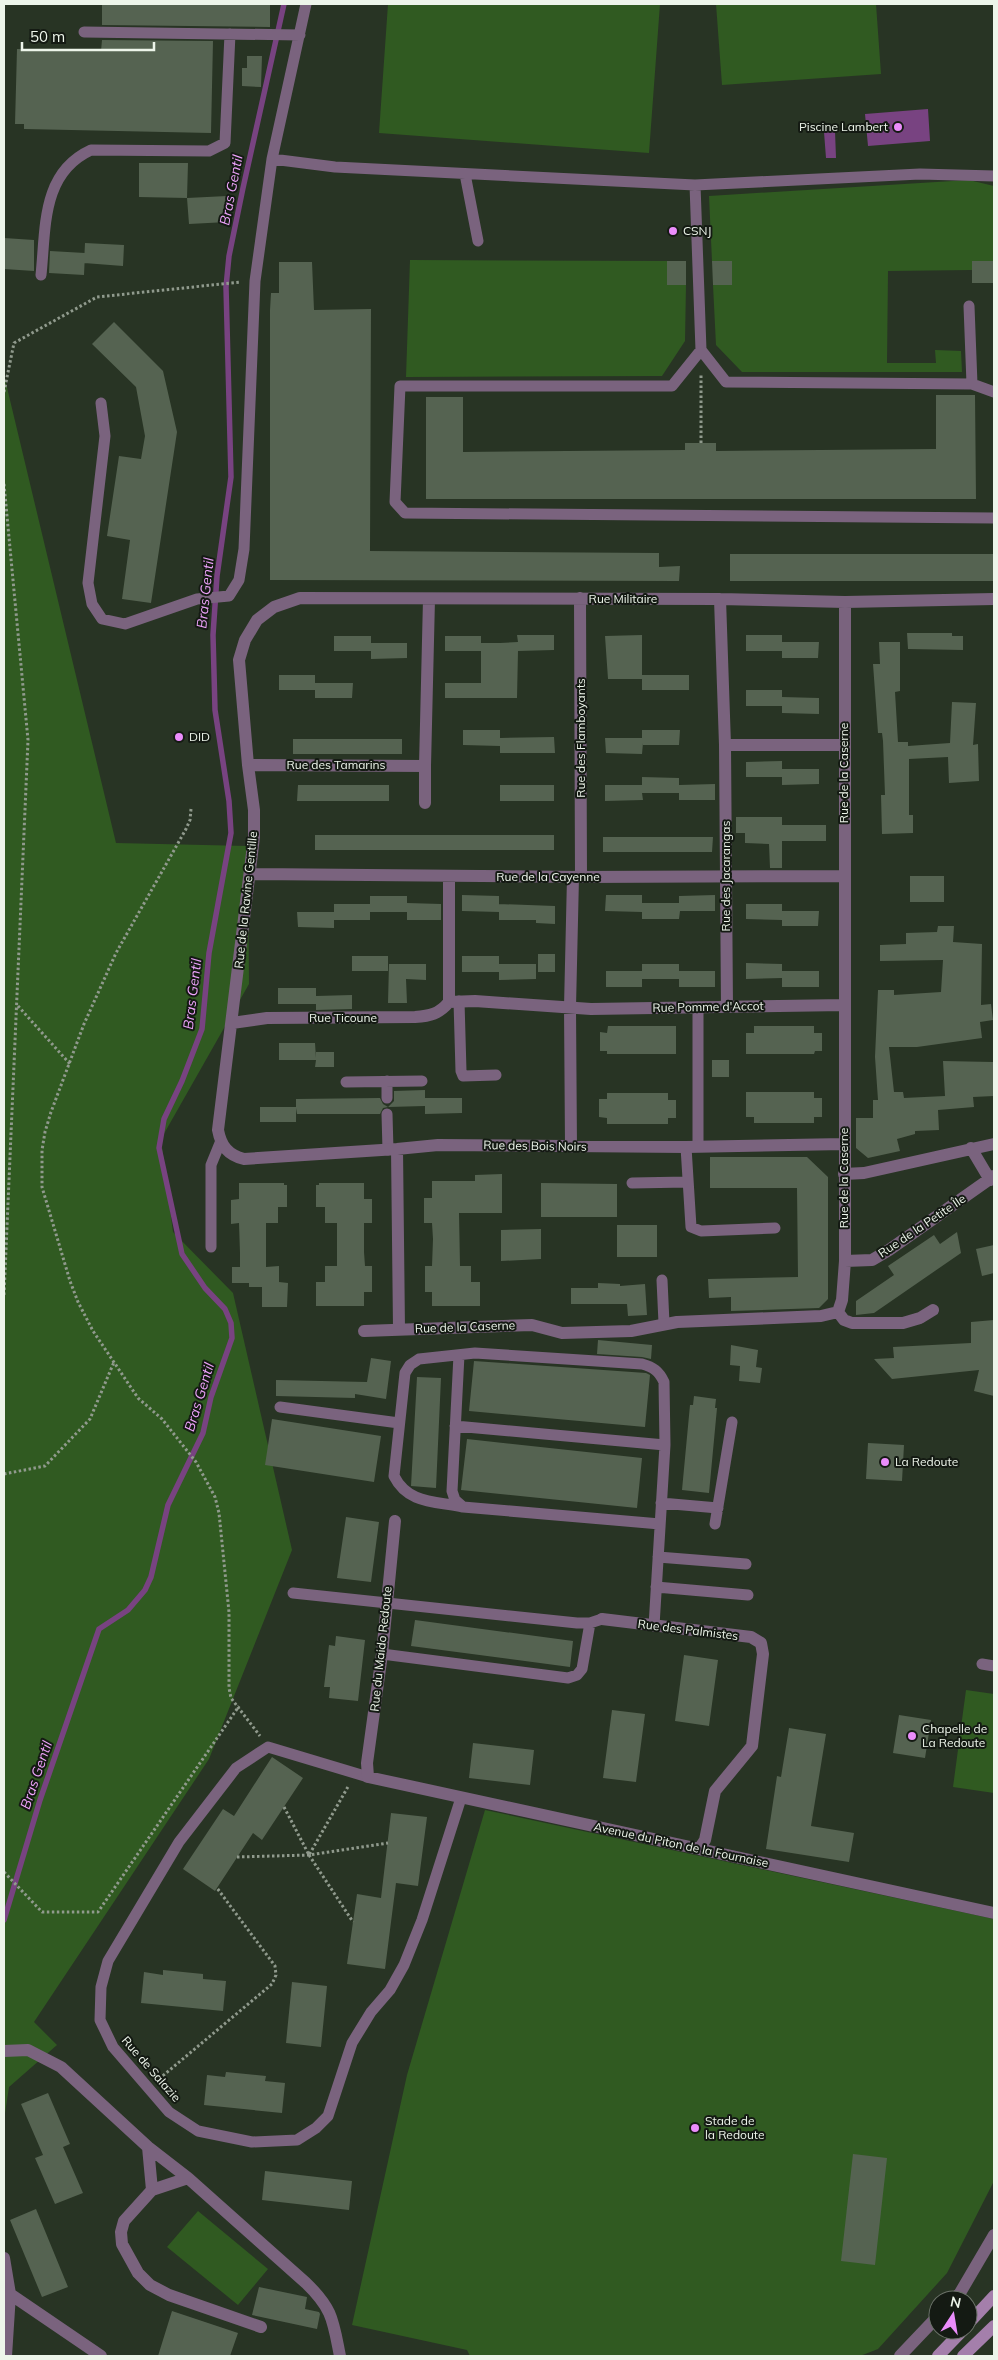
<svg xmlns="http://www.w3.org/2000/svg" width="998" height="2360" font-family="Mulish,sans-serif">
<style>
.green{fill:#305a21}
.water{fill:#784381}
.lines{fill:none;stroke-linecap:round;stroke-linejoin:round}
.stream{stroke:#784381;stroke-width:5.5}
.building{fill:#556351}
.path{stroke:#909a8d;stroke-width:3;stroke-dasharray:2.5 2.5;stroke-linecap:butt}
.lane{stroke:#7a637e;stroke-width:11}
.street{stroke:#7a637e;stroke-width:12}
.secondary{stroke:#a47fab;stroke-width:12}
.poi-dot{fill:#eb8dfb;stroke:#141a13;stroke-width:2}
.labels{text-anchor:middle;stroke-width:4;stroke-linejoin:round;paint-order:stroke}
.poi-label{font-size:12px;fill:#edf5ea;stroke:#141a13;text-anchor:start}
.street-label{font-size:12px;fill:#edf5ea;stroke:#141a13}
.water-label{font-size:14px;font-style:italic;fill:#eea3fb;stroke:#141a13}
</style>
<rect width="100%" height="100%" fill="#283424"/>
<path class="green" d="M388 4H660L649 153 379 133Z
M716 4H876L881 74 722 85Z
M969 180 994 186V261H972V270L888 271 887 363H936L935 350 961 351 962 372H742L716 345 713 285H732V262L712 261 709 196Z
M410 260 667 261V285H686L685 341 662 376 406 377Z
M4 375 116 843 248 846 249 984 161 1139 173 1232 233 1293 292 1550 209 1759 34 2022 57 2045 9 2087 4 2120Z
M966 1690 994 1694V1793L953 1787Z
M485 1810 994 1919V2181L947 2273 878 2349 860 2356H470L467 2350 352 2325 407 2075Z
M198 2211 268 2269 238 2305 167 2247Z"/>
<path class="water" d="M928 109 930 141 868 146 865 114Z
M835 131 836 158H826L824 132Z"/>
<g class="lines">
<path class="stream" d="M4 1920 40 1800 99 1629 128 1610 145 1590 151 1577 168 1505 203 1433 211 1397 232 1338 231 1323 225 1309 205 1288 182 1254 159 1148 164 1119 182 1081 202 1029 209 953 231 833 229 801 215 710 213 635 217 576 231 477 226 287 229 256 243 188 284 4"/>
</g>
<path class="building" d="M102 4H270V27L102 25Z
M102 40 213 41 211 133 24 129V124H15L17 49 101 51Z
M247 56H262L261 87 242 86V68H247Z
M139 163H188L187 198 139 197Z
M227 196V222L189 224 187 198Z
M4 238 34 240V271L4 269Z
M85 243 124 245 123 266 84 263Z
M50 251 85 253 84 275 49 273Z
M667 261H686V285H667Z
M712 261H732V285H713Z
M972 261H994V283H972Z
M279 262H312L314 310 371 309 370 551 659 553V567L680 566 679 581 270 580V310L271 293H279Z
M114 322 163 371 177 432 151 603 122 599 130 540 107 536 119 456 141 459 145 436 136 387 92 344Z
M936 395H975L976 499H426V397H463V452L685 450V443H716V451L936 449Z
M730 554H994V581H730Z
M907 633H952V636H963V650L908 649Z
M517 635H554V650L518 651 517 698H445V683H481V651H445V636H481V643H500L518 642Z
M642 635V675H689V690H642V679H608L605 636Z
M746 635H782V642H819L818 658H782V651H746Z
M334 636H371V651H334Z
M879 642H900V691L895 692 898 742H908V746L950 743 952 702 976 703 973 745 978 744 979 781 949 783 948 757 909 759V815H913V833L882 834 881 795H885L883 741 882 733H878L873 664H880Z
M371 643H407V658L371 659Z
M279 675H315V683H353L352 698H315V684V690H279Z
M746 690H782V699V697L819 698V714L782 713V706H746Z
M463 730H500V746V738L554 737 555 753H500V746L463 745Z
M642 730H680L679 745H643V743L642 754 606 753 605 738H642Z
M293 739H402V754H293Z
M782 761V769H819V784L782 785V777H746V762Z
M642 777 679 778V793H642L643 800 605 801V785H642V793Z
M715 784V800H679V785Z
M298 785H389V801H297Z
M500 785H554V801H500Z
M736 817H782V825H826V841H782V868H770L769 844 745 843V833H736Z
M315 835H554V850H315Z
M603 837H713L712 852H603Z
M910 876H944V902H910Z
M462 895 499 896V912L462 911Z
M606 895H642V912L605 911Z
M715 895V911H680L679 919H642V903H679V896Z
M370 896H407V903L441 904V920H407V912H370V920H334V928L298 927 297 912H334V904H370Z
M499 904 555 906V924L536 923V920H499Z
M746 904H782V911H819L818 926H782V920L746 919Z
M938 926H954L953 942 982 944 981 1005 991 1004 993 1020 980 1022 982 1038 917 1047H889L894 1092H903L904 1098 945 1096 943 1061 993 1062 994 1096 973 1097 974 1107 938 1110 939 1130 915 1131V1134L897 1139 900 1151 868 1158 856 1148V1118H873V1100H878L875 1057 878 990H894V995L941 992 943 960 880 961V945L906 944V933L937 932Z
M538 954H555V972H538Z
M352 956H388V971H352Z
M462 956H499V972H462Z
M746 963 782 964V971H819V987H782V978L746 979Z
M389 964H426V980L406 979 407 1003H388Z
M499 964H536V979L499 980Z
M642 964H679V971H715V987H679V979H642V987H606V971H642V973Z
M278 988H316V996L352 995V1009L316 1010V1004H278Z
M608 1026H676V1054H607V1051H600V1032L607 1033Z
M754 1026H814V1033H822V1051H815L814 1054H746V1033H754Z
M279 1043H315L316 1058V1052H334V1067H315L316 1060H279Z
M712 1060H729V1077H712Z
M425 1090V1098H462V1113L425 1114V1106L388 1107 394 1101V1091Z
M746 1092H814V1098H822V1117H814V1123H754V1117H746Z
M607 1093H668V1100H676V1118H668V1124H607V1118L599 1117V1099H607Z
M380 1098 383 1104 388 1107 383 1108 380 1114H297L296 1108V1122H260V1107H296V1099Z
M710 1157H807L828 1177V1299L819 1308 731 1311V1297L709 1298 708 1279 798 1277 797 1188H710Z
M502 1174V1213H459L460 1266H471V1282H480V1306H432V1292H425V1266H432L433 1239 432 1223H424V1198H432V1181H475V1175Z
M239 1183H284V1185H287V1207H278V1223H266V1267L279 1266V1282L288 1283 287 1307H262V1287H249V1283H232V1267H240V1253L239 1223 231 1224V1200L239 1199Z
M319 1183H364V1199H372V1223H364V1252L365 1266H372V1292H364V1306H316V1282H325V1266H337V1223H325V1207H316V1185H319Z
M541 1183 617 1184V1217H541Z
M617 1225H657V1257H617Z
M541 1229V1259L501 1261V1230Z
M957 1232 961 1253 874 1313 856 1315V1301L894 1275 888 1266 934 1235 940 1244Z
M994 1245V1273L982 1276 976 1249Z
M598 1283 620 1284V1286L645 1284 647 1315 628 1316 627 1304H571V1288H598Z
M994 1320V1396L974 1391 979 1370 892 1379 874 1359 894 1358 893 1347 971 1343V1322Z
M598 1340 652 1345 651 1359 642 1357 597 1354Z
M731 1345 758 1350 756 1367 762 1368 760 1383 739 1381 740 1366 730 1365Z
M371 1358 391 1361 386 1399 355 1394V1398L276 1396V1380L367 1382Z
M474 1361 646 1373 650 1375 645 1427 469 1411Z
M417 1377 441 1378 436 1488 411 1486Z
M694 1396 716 1399 715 1408H717L709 1493 682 1490 690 1405H693Z
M272 1419 381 1436 374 1482 265 1465Z
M467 1439 642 1458 637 1508 461 1490Z
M868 1443 904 1445 902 1481 866 1479Z
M346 1517 379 1522 371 1582 337 1578Z
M415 1620 573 1641 570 1667 411 1646Z
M336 1636 365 1640 358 1701 329 1698 330 1687H324L329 1645 335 1646Z
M684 1655 718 1660 709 1726 675 1721Z
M612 1710 645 1714 636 1782 603 1778Z
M899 1715 931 1720 925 1758 893 1753Z
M789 1728 826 1734 811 1826 854 1833 849 1862 766 1849 777 1776 781 1777Z
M473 1743 534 1750 530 1785 469 1778Z
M272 1757 303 1778 262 1840 253 1833 215 1891 183 1869 223 1809 234 1816Z
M391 1813 427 1817 418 1886 396 1883 385 1969 347 1964 357 1894 381 1898Z
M163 1970 203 1974V1979L226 1981 223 2011 141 2003 144 1972 163 1975Z
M292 1982 327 1986 321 2047 286 2043Z
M226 2072 266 2076 265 2081 285 2083 282 2113 204 2105 207 2075 225 2077Z
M48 2093 70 2144 63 2147 83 2193 55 2204 35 2158 43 2155 21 2104Z
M853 2154 887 2158 875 2265 841 2261Z
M265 2171 352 2181 349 2210 262 2200Z
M36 2209 68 2287 42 2297 10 2220Z
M259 2287 307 2297 305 2309 319 2312 320 2314 317 2329 252 2315Z
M172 2311 238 2333 230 2356H158Z"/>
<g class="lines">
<path class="path" d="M4 392 14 343 97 297 241 282
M701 443V373
M4 484 28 740 4 1296
M191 809 190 820 186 829 116 953 84 1024 51 1112 45 1132 42 1150V1187L70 1281 78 1302 93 1331 138 1398 162 1419 196 1462 215 1497 219 1513 229 1612V1688L231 1698 260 1736
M18 1006 70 1064
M4 1474 45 1466 90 1419 114 1362
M284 1807 309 1855 349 1785
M309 1855 353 1922
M237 1857 309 1855 388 1843
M4 1872 42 1912H98L239 1706
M159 2079 272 1984 276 1975 275 1966 217 1888"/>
<path class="lane" d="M84 32 300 35
M272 159 335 167 695 185
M465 174 478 241
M41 275C46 228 41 173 91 150L209 151 225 143 230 34
M969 306 972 384 726 382 701 350 695 185 920 174 994 176
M701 350 672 386H400L395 502 405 513 994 518
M972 384 994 392
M101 403 105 436 88 583 92 604 102 619 125 624 197 599 229 596 239 580 244 549 255 281 272 159 306 4
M459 1001 461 1071 463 1076 496 1075
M346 1082 422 1081
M387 1098V1081
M387 1114 388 1150
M698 1146V1007
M686 1147 691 1227 701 1231 775 1228
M632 1183 687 1182
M211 1247V1165L220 1143
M662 1280 664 1323
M459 1355 452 1491 455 1500 463 1507 660 1524
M280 1407 399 1423
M455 1426 665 1445
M661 1503 718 1508
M463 1507C435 1501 408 1504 394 1476L405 1373 410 1365 419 1359 475 1353 642 1364C653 1367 659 1371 664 1382L665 1445 654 1626
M715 1524 732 1422
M658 1557 746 1564
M656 1587 748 1595
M293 1593 577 1623H590L602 1619
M382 1654 568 1678 577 1675 582 1669 590 1623
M982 1664 994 1666
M368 1777 268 1747 236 1768 179 1842 108 1961 101 1987 100 2020 113 2047 169 2112 198 2131 252 2142 297 2140 316 2128 328 2116 352 2043 371 2012 390 1990 404 1965 422 1920 461 1798"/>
<path class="street" d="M580 598 581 877
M720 599 725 745 727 1007
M725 745H844
M248 765 425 766 429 599
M425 766V803
M251 874 581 877 845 876
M449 1002 475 1001 591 1009 845 1005
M232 1023 267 1018 415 1017C430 1016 439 1014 449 1002V876
M844 1144 686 1147 438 1145 397 1149 244 1159C228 1155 221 1146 218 1130L254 837V810L248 765 239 660 245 640 257 620 274 607 300 598 720 599 845 602 994 599
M571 1147 570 1007 573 877
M971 1148 990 1180
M397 1149 399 1329
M844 1174 864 1173 994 1144
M845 1261 872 1260 889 1250 994 1176
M838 1312 844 1320 852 1323H903L920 1318 933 1310
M364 1331 532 1325 562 1333 631 1331 677 1322 821 1316 838 1312 842 1300 845 1261V602
M395 1521 382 1654 367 1763 368 1777 994 1913
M602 1619 751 1637 761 1643 763 1654 752 1746 715 1791 705 1840 699 1849
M4 2051 28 2050 61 2067 148 2147 188 2178 306 2283C333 2309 333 2321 340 2356
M148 2147 152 2190
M188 2178 152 2190 124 2221 121 2232 122 2244 138 2273 150 2285 169 2295 261 2327
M4 2258 10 2294 101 2356
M953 2300 960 2293 994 2235
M6 2356 10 2294
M900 2356 938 2316"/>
<path class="secondary" d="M968 2324 994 2296
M938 2356 963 2330
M963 2356 994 2326"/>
</g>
<g class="poi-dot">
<circle cx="898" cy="127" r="5"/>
<circle cx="673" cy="231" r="5"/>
<circle cx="179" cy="737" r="5"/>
<circle cx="885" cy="1462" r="5"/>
<circle cx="912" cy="1736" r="5"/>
<circle cx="695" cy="2128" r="5"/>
</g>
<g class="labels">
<g class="poi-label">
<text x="888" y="131" text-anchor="end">Piscine Lambert</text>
<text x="683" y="235">CSNJ</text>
<text x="189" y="741">DID</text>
<text x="895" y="1466">La Redoute</text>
<text x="922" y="1733">Chapelle de<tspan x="922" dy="14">La Redoute</tspan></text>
<text x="705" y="2125">Stade de<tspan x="705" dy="14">la Redoute</tspan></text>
</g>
<g class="street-label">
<text x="623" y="603">Rue Militaire</text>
<text transform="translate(581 738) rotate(-90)" y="4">Rue des Flamboyants</text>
<text x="336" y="769">Rue des Tamarins</text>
<text transform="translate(844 773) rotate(-90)" y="4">Rue de la Caserne</text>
<text transform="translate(726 876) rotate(-90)" y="4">Rue des Jacarangas</text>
<text x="548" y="881">Rue de la Cayenne</text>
<text transform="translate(246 900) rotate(-84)" y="4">Rue de la Ravine Gentille</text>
<text transform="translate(708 1007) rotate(-1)" y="4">Rue Pomme d'Accot</text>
<text x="343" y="1022">Rue Ticoune</text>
<text transform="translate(535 1146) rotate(1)" y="4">Rue des Bois Noirs</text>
<text transform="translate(844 1178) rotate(-90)" y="4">Rue de la Caserne</text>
<text transform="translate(922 1226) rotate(-34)" y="4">Rue de la Petite Île</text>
<text transform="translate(465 1327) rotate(-2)" y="4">Rue de la Caserne</text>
<text transform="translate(688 1630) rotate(7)" y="4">Rue des Palmistes</text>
<text transform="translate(381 1649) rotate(-84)" y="4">Rue du Maido Redoute</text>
<text transform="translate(681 1845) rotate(12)" y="4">Avenue du Piton de la Fournaise</text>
<text transform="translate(151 2069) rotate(49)" y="4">Rue de Salazie</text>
</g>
<g class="water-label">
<text transform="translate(231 190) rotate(-79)" y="5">Bras Gentil</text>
<text transform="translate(205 593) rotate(-84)" y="5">Bras Gentil</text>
<text transform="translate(192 994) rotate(-83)" y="5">Bras Gentil</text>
<text transform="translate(199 1397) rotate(-73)" y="5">Bras Gentil</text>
<text transform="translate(36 1775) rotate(-71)" y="5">Bras Gentil</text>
</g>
</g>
<rect width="998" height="2360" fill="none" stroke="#edf5ea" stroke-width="10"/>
<g transform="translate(953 2315) rotate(12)"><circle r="24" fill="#141a13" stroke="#6b7269"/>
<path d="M0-4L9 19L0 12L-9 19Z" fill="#eb8dfb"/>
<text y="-8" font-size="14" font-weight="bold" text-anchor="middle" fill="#edf5ea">N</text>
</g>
<path d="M22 42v8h132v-8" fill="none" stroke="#edf5ea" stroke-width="2.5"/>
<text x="30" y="42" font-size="15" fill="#edf5ea" stroke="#141a13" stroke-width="4" paint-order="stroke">50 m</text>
</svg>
